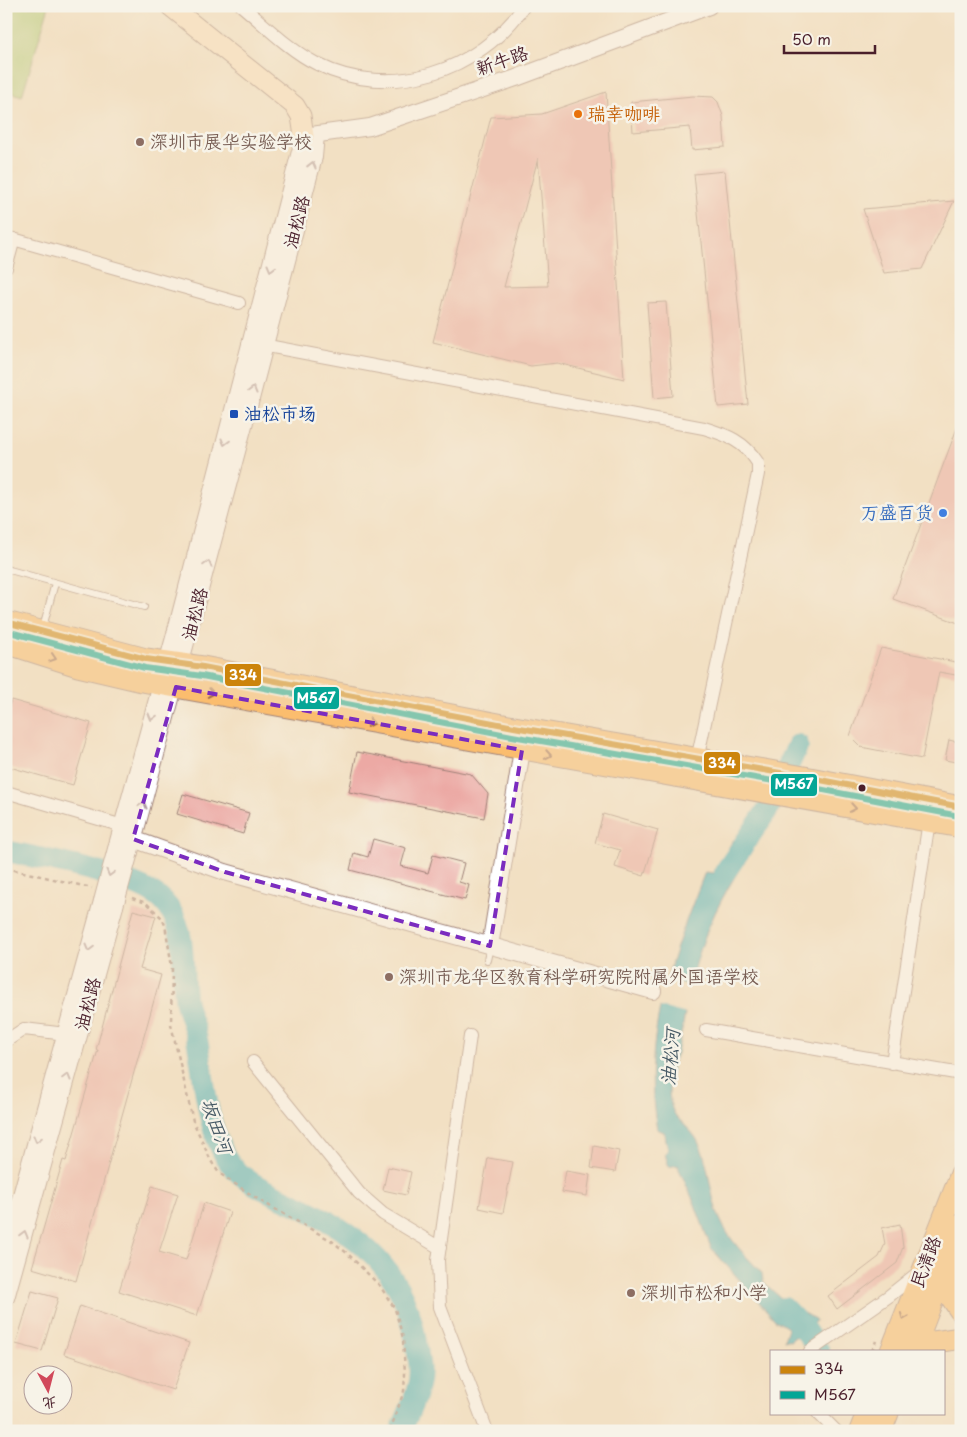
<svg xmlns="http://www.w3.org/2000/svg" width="967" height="1437" font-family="'Playpen Sans','LXGW WenKai TC',sans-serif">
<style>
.green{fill:#aacb73;stroke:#7a754f}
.water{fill:#41b0bd;stroke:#466874}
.pier{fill:#f2e0c3}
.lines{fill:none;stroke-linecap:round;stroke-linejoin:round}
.river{stroke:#41b0bd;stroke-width:22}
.building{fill:#eca9a4;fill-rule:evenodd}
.service-casing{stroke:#9e8077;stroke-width:8}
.minor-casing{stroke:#9e8077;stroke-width:14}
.tertiary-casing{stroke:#9e8077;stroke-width:18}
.secondary-casing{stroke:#9e8077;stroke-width:21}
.primary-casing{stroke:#9e8077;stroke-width:23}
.path{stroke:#9e8077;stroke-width:2.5;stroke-dasharray:4 4;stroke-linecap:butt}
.service{stroke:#fff;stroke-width:6}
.minor{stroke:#fff;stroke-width:12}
.tertiary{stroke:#fff;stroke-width:16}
.secondary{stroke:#fde5c5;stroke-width:19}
.primary{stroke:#fbbd6e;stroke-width:21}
.tertiary-bridge-casing{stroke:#9e8077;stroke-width:18;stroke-linecap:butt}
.tertiary-bridge{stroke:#fff;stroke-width:16}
.bus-1-casing{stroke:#f7f3e8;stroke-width:10}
.bus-2-casing{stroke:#f7f3e8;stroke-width:10}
.bus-1{stroke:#cc840b;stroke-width:6}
.bus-2{stroke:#05a696;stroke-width:6}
.oneway{stroke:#ae9aa0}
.oneway2{stroke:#9a6649}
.marked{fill:none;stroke:#7b2cbf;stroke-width:4;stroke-dasharray:10 6;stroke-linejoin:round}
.food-dot{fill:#e8710a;stroke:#f7f3e8;stroke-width:2}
.education-dot{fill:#8d6e63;stroke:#f7f3e8;stroke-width:2}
.transit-dot{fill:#1a4fb4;stroke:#f7f3e8;stroke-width:2}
.shop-dot{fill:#3f7fe0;stroke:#f7f3e8;stroke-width:2}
.bus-dot{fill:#4a1f2b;stroke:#f7f3e8;stroke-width:2}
.labels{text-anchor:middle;stroke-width:5;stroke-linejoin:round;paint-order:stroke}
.street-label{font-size:18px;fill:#4a1f2b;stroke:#f7f3e8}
.food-label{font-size:18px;fill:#c56008;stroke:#f7f3e8;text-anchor:start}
.education-label{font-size:18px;fill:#785e54;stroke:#f7f3e8;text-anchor:start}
.transit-label{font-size:18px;fill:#164399;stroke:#f7f3e8;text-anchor:start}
.shop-label{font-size:18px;fill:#366cbe;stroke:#f7f3e8;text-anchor:end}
.water-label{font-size:19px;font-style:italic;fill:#465965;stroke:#f7f3e8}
.line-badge{stroke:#f7f3e8;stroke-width:2}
.badge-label{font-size:14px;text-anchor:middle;font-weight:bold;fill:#fff}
</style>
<rect width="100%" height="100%" fill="#f7f3e8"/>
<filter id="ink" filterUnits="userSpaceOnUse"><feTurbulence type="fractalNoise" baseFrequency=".02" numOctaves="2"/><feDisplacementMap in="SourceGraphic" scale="10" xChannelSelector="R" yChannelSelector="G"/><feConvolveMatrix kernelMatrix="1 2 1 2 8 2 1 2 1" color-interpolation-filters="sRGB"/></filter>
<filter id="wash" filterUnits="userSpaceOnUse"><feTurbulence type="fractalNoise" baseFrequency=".0096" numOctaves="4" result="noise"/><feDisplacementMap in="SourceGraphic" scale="20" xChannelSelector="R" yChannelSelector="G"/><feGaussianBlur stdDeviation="1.12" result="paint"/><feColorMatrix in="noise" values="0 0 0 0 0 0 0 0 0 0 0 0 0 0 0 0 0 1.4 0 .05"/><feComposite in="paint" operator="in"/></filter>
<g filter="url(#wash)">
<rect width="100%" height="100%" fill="#f2e0c3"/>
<path class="green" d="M6 6H49L22 96 6 91Z"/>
<path class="water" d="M733 840 749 854C729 885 711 916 700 951 689 984 685 1019 677 1053 670 1070 664 1099 676 1116 682 1123 691 1130 696 1138 710 1159 709 1196 720 1219 729 1240 746 1256 762 1273L763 1281C779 1298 794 1309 815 1319L816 1321 790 1341 784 1340 788 1328 775 1320 711 1248 694 1202 677 1165 669 1167 665 1154 668 1149 664 1132 657 1129C640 1039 672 955 705 872L715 873Z"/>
<path class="pier" d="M664 979 693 986 687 1014 657 1006Z"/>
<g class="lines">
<path class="river" d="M6 851C42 859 139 876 163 901 188 926 181 964 185 996 186 1011 194 1024 197 1039 205 1079 205 1119 225 1156 240 1183 275 1194 301 1207 362 1236 405 1272 416 1342 418 1356 422 1371 418 1386 415 1401 407 1416 401 1431
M725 872 768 809 798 745
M784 1308 805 1330 819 1351"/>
</g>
<g id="blocks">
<path class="building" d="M606 92 624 379 557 363 531 366 433 342 491 117 542 114ZM538 158 548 286 504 287Z
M693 96 713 97 718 102 723 116 725 147 692 150 690 127 633 132 631 102Z
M725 171 748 404 718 407 694 174Z
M954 201 922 269 884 273 863 209Z
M666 302 673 396 654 398 647 303Z
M960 420H961V624L893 599Z
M881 648 961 663V676L939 672 922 759 861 747 850 736Z
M11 700 91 723 73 785 6 766V717Z
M949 740 961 743V763L945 760Z
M357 752 471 774 488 794 484 818 349 792Z
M183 794 249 813 243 834 177 814Z
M603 814 658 830 644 876 615 867 620 850 595 843Z
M373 839 406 848 401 866 428 873 433 855 464 863 459 882 469 885 465 900 350 870 354 853 368 857Z
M133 910 156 916 140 969 161 975 76 1281 32 1268 63 1160 66 1161 98 1050H96Z
M594 1146 619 1151 615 1172 591 1168Z
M488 1158 513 1162 503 1213 479 1208Z
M388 1167 411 1172 406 1195 383 1190Z
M566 1171 590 1175 587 1196 562 1192Z
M152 1186 178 1194 159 1252 186 1260 204 1203 230 1212 197 1316 119 1291Z
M900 1224 903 1247 897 1263 837 1309 828 1296 879 1257 885 1244 882 1228Z
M32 1291 58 1298 42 1351 16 1344Z
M80 1306 189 1343 173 1390 64 1354Z"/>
</g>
</g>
<g filter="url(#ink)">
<use href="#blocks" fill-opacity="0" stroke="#9e8077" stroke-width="1"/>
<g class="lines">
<g class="service-casing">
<path id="service" d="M6 569 144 607
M43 627 55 583
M487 960 490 947"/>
</g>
<g class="minor-casing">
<path id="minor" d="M242 6C266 26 289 50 317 64 390 101 479 72 524 6
M6 237 239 303
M6 268 14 239
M257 344 704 428C727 435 744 441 758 463V474L697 760
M6 792 123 826
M706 1030 961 1074
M470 1036 438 1260 440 1307 487 1431
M6 1041 24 1029 66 1034
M253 1062 359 1193 383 1214 440 1248
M892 1063 929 821
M810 1351 889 1296 919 1272
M818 1413 836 1431"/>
</g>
<g class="tertiary-casing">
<path id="tertiary" d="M133 839 225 872 653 991
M117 845 175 634 304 136 370 127 516 78 709 6
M130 852C193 621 254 389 314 157L316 135
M490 946 522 750
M6 1250 102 901
M6 1298 115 906"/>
</g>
<g class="secondary-casing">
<path id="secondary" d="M170 6 295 106 301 116 304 136"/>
</g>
<g class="primary-casing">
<path id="primary" d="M6 622 146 659 203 667 514 727 810 778 961 807
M6 643 78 666 142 681 961 827
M946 1266 949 1294 961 1312
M891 1351 961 1174
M913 1351 961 1225
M916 1351 934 1342 961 1338
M860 1431 867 1413
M881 1431 888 1413"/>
</g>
<path class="path" d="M6 868 92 888
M132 898 146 903 162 918 165 925 172 967 171 1024 193 1121 211 1161 219 1173 259 1200 332 1241 347 1253 380 1286 395 1309 403 1338 405 1374 404 1391 390 1431
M872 1351 876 1341"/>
<use href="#service" class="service"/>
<use href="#minor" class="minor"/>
<use href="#tertiary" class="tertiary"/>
<use href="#secondary" class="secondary"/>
<use href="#primary" class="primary"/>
<g class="tertiary-bridge-casing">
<path id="tertiary-bridge" d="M102 901 117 845
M115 906 130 852"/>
</g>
<use href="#tertiary-bridge" class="tertiary-bridge"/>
<g class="bus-1-casing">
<path id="bus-1" d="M6 622 146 659 203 667 514 727 810 778 961 807"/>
</g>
<g class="bus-2-casing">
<path id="bus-2" d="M6 631 145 668 202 676 512 736 808 787 959 816"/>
</g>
<use href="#bus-1" class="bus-1"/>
<use href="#bus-2" class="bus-2"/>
</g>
<defs><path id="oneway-chevron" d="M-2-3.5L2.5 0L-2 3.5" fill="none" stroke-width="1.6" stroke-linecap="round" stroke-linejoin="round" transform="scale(1.25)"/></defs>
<g class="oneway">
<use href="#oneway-chevron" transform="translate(312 165) rotate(-76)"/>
<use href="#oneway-chevron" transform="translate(271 268) rotate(105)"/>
<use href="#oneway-chevron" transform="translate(253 390) rotate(-75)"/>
<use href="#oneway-chevron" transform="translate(225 442) rotate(105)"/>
<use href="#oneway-chevron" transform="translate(208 564) rotate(-75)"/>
<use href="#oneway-chevron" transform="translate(152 717) rotate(105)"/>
<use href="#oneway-chevron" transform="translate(143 805) rotate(-75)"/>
<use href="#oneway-chevron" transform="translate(110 873) rotate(105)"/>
<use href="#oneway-chevron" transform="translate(89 948) rotate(105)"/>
<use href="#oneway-chevron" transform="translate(67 1077) rotate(-75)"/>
<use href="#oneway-chevron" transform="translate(37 1139) rotate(105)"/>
<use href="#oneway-chevron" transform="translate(24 1234) rotate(-75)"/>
</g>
<g class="oneway2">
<use href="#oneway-chevron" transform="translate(53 658) rotate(18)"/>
<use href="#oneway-chevron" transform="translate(211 693) rotate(10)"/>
<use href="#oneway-chevron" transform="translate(371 723) rotate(10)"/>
<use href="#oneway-chevron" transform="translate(548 755) rotate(10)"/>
<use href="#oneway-chevron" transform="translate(853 808) rotate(10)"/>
<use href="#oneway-chevron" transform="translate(904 1317) rotate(112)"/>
</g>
</g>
<path d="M0 0H967V1437H0ZM176 687 522 750 490 946 225 872 133 839Z" fill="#f2e0c3" fill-opacity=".55" fill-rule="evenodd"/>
<path class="marked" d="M176 687 522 750 490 946 225 872 133 839Z"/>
<circle class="food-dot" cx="578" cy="114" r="5"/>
<g class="education-dot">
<circle cx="140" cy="142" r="5"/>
<circle cx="389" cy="977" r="5"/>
<circle cx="631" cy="1293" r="5"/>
</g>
<rect class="transit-dot" x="229" y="409" width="10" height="10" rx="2.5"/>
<circle class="shop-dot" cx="943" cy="513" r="5"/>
<circle class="bus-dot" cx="862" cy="788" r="4.5"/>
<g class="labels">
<g class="street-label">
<text transform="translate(502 61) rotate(-19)" y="6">新牛路</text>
<text transform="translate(297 222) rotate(-75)" y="6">油松路</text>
<text transform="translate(195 614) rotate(-75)" y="6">油松路</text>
<text transform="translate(88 1004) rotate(-75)" y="6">油松路</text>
<text transform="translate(926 1262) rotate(-69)" y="6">民清路</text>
</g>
<g class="food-label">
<text x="588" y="120">瑞幸咖啡</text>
</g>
<g class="education-label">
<text x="150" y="148">深圳市展华实验学校</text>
<text x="399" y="983">深圳市龙华区教育科学研究院附属外国语学校</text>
<text x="641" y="1299">深圳市松和小学</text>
</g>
<g class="transit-label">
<text x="244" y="420">油松市场</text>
</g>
<g class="shop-label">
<text x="933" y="519">万盛百货</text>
</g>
<g class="water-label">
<text transform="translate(670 1057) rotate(-85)" y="7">油松河</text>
<text transform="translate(217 1126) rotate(70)" y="7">坂田河</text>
</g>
</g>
<g class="line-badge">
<rect x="224" y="663" width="38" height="24" rx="5" fill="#cc840b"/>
<rect x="293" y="686" width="47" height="24" rx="5" fill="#05a696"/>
<rect x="703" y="751" width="38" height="24" rx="5" fill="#cc840b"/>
<rect x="770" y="773" width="48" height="24" rx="5" fill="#05a696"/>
</g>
<g class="badge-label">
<text x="243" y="680">334</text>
<text x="316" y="703">M567</text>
<text x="722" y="768">334</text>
<text x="794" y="789">M567</text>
</g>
<rect width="967" height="1437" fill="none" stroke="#f7f3e8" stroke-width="25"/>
<rect x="770" y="1350" width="175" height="65" fill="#f7f3e8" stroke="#b29e9c"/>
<rect x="780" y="1366" width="25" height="8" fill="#cc840b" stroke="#b29e9c"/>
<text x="814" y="1374" font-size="15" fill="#4a1f2b">334</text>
<rect x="780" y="1391" width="25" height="8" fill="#05a696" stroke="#b29e9c"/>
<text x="814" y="1400" font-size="15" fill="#4a1f2b">M567</text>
<g transform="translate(48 1390) rotate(173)"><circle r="24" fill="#f7f3e8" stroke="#b29e9c"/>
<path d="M0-4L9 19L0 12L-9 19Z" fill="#d1495b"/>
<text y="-8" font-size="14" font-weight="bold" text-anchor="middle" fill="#4a1f2b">北</text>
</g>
<path d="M784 45v8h91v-8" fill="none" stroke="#4a1f2b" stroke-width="2.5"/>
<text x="792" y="45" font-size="15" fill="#4a1f2b" stroke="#f7f3e8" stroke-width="4" paint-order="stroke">50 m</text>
</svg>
